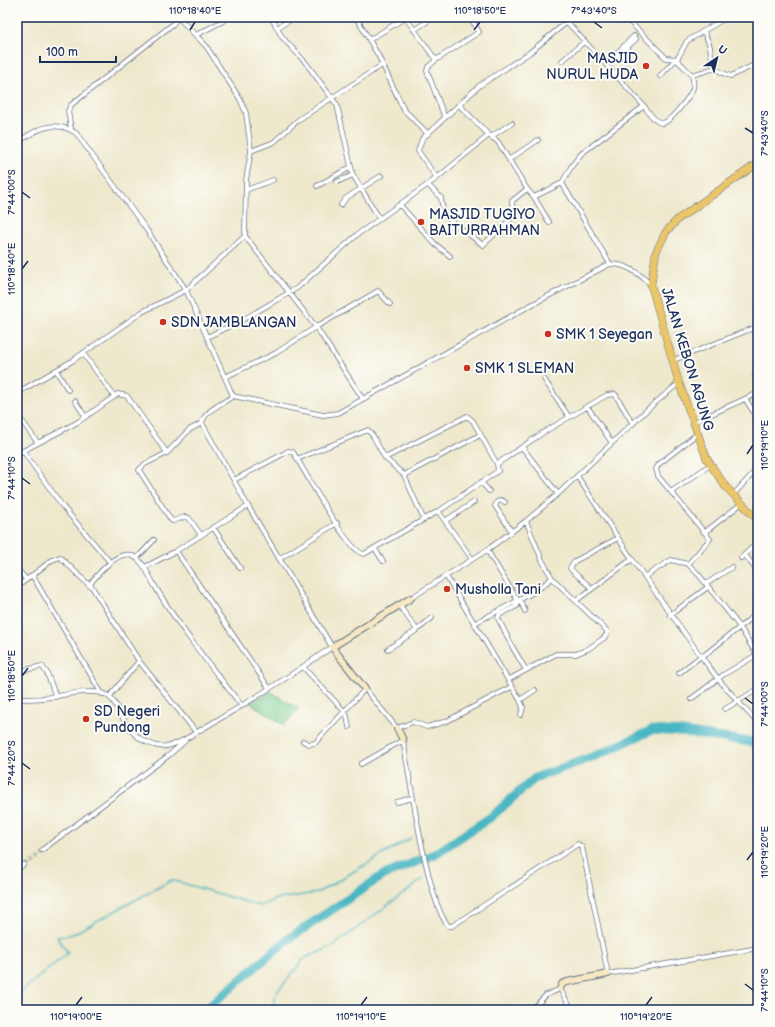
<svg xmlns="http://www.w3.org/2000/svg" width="775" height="1027" font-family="'Balsamiq Sans',sans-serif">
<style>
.green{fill:#74c88b;stroke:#487c74}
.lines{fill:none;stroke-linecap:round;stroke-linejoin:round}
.stream{stroke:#48b6c3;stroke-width:1.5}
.river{stroke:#48b6c3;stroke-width:9}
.street-tunnel{stroke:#c4c3b6;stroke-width:4;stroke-dasharray:4 2;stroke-linecap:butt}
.street-casing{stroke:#657084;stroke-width:5.5}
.secondary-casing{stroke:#657084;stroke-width:8}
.primary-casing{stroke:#657084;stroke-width:8}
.street{stroke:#fff;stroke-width:4}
.secondary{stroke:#f7e8c3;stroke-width:6}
.primary{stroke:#ebc669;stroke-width:7}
.ticks{fill:none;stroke:#1b2f5e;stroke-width:1.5}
.poi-dot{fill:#c8321e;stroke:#fdfcf7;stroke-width:1.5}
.labels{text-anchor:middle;stroke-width:4;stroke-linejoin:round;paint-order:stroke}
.poi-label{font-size:14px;fill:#1b2f5e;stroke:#fdfcf7;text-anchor:start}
.street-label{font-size:14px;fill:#1b2f5e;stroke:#fdfcf7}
.neatline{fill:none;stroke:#1b2f5e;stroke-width:1.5}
.ticks-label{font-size:10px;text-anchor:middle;fill:#1b2f5e}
</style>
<rect width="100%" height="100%" fill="#fdfcf7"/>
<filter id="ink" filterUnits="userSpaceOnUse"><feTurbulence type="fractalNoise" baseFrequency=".025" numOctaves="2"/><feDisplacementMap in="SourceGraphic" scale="8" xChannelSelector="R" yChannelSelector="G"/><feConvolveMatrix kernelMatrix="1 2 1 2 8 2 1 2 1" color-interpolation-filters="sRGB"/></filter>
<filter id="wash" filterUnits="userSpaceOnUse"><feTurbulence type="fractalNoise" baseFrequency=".012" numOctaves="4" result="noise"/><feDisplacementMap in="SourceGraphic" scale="16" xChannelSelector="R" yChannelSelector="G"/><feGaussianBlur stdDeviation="0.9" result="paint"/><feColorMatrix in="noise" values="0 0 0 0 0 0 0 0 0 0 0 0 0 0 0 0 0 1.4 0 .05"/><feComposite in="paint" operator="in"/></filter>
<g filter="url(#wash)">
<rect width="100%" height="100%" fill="#eee8cc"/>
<path class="green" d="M270 691 299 709 284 725 250 703Z"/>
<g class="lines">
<path class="stream" d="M17 995 68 953 57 937 73 934 172 880 260 906 276 899 317 893 411 838
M271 1010 276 993 305 958 333 946 423 879"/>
<path class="river" d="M205 1010 287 940 382 876 435 854 491 817 535 778 600 754 652 730 682 732 758 743"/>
</g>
</g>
<g filter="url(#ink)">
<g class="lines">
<path class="street-tunnel" d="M24 864 42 850"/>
<g class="street-casing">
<path id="street" d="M178 17 206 46 240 99 246 113 251 151 246 180 245 236 316 327 276 353 225 377
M271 17 282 37 306 63 337 105 353 175 379 218
M356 17 378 55 404 110 428 134
M405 17 436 60 479 32 470 17
M625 17 666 58 676 59
M567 22 644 106
M277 28 295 17
M414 30 434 17
M704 32C706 37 709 42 710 47 713 64 711 70 731 76L758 63
M196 35 223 21
M369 40 405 18
M617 55H619L636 39
M436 60 428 67 427 71 445 118
M562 61 585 41
M606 64 634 36
M692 75 715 68
M660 76 679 56 687 41 727 17
M459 105 489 135
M71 129 68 111 71 105 173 24 178 17
M492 136 512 123
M17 143C36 129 54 119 76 133L146 229 173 270 186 290 233 396C224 403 205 410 202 423L248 506 332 647C292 675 251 701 209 725 198 731 189 738 177 743 170 746 162 748 154 745 145 742 135 736 129 728 121 718 116 697 102 693 75 688 45 703 17 698
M251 151 274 142 298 120 382 65
M510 159 538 140
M437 178 489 135 498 142 527 189 534 197 562 183 610 264
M337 182 353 175
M562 183 571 167 581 154 644 106C648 111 655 123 662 123 670 123 691 95 693 88 694 84 693 79 692 75L676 59
M428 185 441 198 443 211 447 218 483 245 513 217 512 201 527 189
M317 186 351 167
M246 190 273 180
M534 197 549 222
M341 205 346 198 381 176
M400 205 435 244 450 256
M207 337 246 318 297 288 358 234 437 178 418 151 422 139 479 86 529 53 573 17
M83 353 114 396
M674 360 751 329 758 328
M56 370 68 390
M758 373 755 375 758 386
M544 379 569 417
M17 393 72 361 142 312 186 290 245 236
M233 396 323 415 338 413 531 305 610 264C627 264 639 273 651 285
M363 399 316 327 378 291 390 304
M746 400 758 419
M75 401 85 416
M587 406 612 443
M17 414 38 443
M694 422 758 393
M522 447 558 494
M23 451 63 507 110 562
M167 453 145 464 139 470 171 520 173 521 185 517 189 518 201 535
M17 454 78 422 118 394 127 396 167 453 189 430 202 423
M385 458 404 475 424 520
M297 459 368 430 373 436 385 458 467 416 473 421 497 464
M404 475 480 435
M577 476 632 559 700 655 703 656 758 613
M234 480 285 453 288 451 293 452C304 469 347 552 364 554L442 509 498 471 497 464 544 432 607 395 615 394 633 424
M481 482 489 491
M671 492 710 465
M733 495 758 468
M505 502 501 500 497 502 495 506 512 532
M438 511 472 559
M445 521 474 502
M213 527 240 568
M705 532 741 504
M375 549 383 561
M487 550 518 601 517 606 499 615 498 618 513 648 526 670
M176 551 269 688
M745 555 758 572
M137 558 154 540
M741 558 758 542
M279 559 337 523
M688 564 710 539 658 476 656 469 659 464 697 434
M145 567 176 551 248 506
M17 569 26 579
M32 575 102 694
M446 576 520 700 523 707 521 715
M644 577 671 560 688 564 699 575 740 627 758 657
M706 584 732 567
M17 587 52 560 60 557 90 586
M592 589C588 584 571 571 570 568L575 561 618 538
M411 598 487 550 526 521 558 494 649 408 679 383
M520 600 525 611
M577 600 632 559
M399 605 417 630 432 618
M670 615 708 587
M475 623 536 591 552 578
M388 649 417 630
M139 661 196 732
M303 667 344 711 347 716 349 727
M17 672 42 666 47 673 56 697
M679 673 701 656 718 679 754 719
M508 680 556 654H576L588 649 604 638 607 634V631L552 578 542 560 526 521
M109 697 139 661 90 584C97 575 117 551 130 555 144 559 149 577 156 588 181 630 212 668 242 706
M691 699 723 675 758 654
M520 700 535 690
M725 709 758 689
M303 741 309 744 315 743 365 689 397 728 413 722 427 727 447 721 511 687
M361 764 403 740C409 772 428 908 449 926H452L578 844 582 847 608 974 758 948
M397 802 413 798
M42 850 168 756 185 741
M17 870 24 864
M532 1010 546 995 560 989 572 1010"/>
</g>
<g class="secondary-casing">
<path id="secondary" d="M365 689 332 647 411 598
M397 728 403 740
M560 989 562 984 567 982 608 974"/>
</g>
<g class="primary-casing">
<path id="primary" d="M758 163 678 219 666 232 656 252 651 285 679 383 707 459 725 486 758 520"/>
</g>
<use href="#street" class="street"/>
<use href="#secondary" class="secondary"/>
<use href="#primary" class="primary"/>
</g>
</g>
<path class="ticks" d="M594 22 602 28M190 30 195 22M474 30 480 22M745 128 753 133M22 192 30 198M22 269 28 261M747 454 753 445M22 478 30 484M22 676 28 668M745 698 753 704M22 763 30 769M747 860 753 852M745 984 753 990M76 1005 82 997M361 1005 367 997M646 1005 652 997"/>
<g class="poi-dot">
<circle cx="646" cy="66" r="4"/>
<circle cx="421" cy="222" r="4"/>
<circle cx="163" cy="322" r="4"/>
<circle cx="548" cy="334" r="4"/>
<circle cx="467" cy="368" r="4"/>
<circle cx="447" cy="589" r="4"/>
<circle cx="86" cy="719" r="4"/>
</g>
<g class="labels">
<g class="poi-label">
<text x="638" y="63" text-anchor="end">MASJID<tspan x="638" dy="16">NURUL HUDA</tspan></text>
<text x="429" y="219">MASJID TUGIYO<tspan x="429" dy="16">BAITURRAHMAN</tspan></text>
<text x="171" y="327">SDN JAMBLANGAN</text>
<text x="556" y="339">SMK 1 Seyegan</text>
<text x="475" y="373">SMK 1 SLEMAN</text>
<text x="455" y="594">Musholla Tani</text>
<text x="94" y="716">SD Negeri<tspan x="94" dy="16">Pundong</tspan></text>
</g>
<g class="street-label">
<text transform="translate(688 359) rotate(73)" y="5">JALAN KEBON AGUNG</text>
</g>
</g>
<rect width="775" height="1027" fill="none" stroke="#fdfcf7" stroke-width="44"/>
<g transform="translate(717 58) rotate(35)" stroke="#fdfcf7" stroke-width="3" paint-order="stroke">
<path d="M0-3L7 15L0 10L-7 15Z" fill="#1b2f5e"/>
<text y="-6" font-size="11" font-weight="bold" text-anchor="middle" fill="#1b2f5e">U</text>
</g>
<path d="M40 56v6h76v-6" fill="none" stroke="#1b2f5e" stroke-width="2"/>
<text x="46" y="56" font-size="12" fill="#1b2f5e" stroke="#fdfcf7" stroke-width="3" paint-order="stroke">100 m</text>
<rect x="22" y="22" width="731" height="983" class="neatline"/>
<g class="ticks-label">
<text x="195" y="14">110°18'40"E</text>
<text x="480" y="14">110°18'50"E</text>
<text x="594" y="14">7°43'40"S</text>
<text transform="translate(764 133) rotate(-90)" y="4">7°43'40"S</text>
<text transform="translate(11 192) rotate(-90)" y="4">7°44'00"S</text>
<text transform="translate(11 269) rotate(-90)" y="4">110°18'40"E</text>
<text transform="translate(764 445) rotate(-90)" y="4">110°19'10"E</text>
<text transform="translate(11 478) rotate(-90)" y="4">7°44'10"S</text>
<text transform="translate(11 676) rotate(-90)" y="4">110°18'50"E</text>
<text transform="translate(764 704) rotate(-90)" y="4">7°44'00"S</text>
<text transform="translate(11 763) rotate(-90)" y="4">7°44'20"S</text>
<text transform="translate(764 852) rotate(-90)" y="4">110°19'20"E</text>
<text transform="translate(764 990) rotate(-90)" y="4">7°44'10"S</text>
<text x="76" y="1020">110°19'00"E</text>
<text x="361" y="1020">110°19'10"E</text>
<text x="646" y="1020">110°19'20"E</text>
</g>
</svg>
